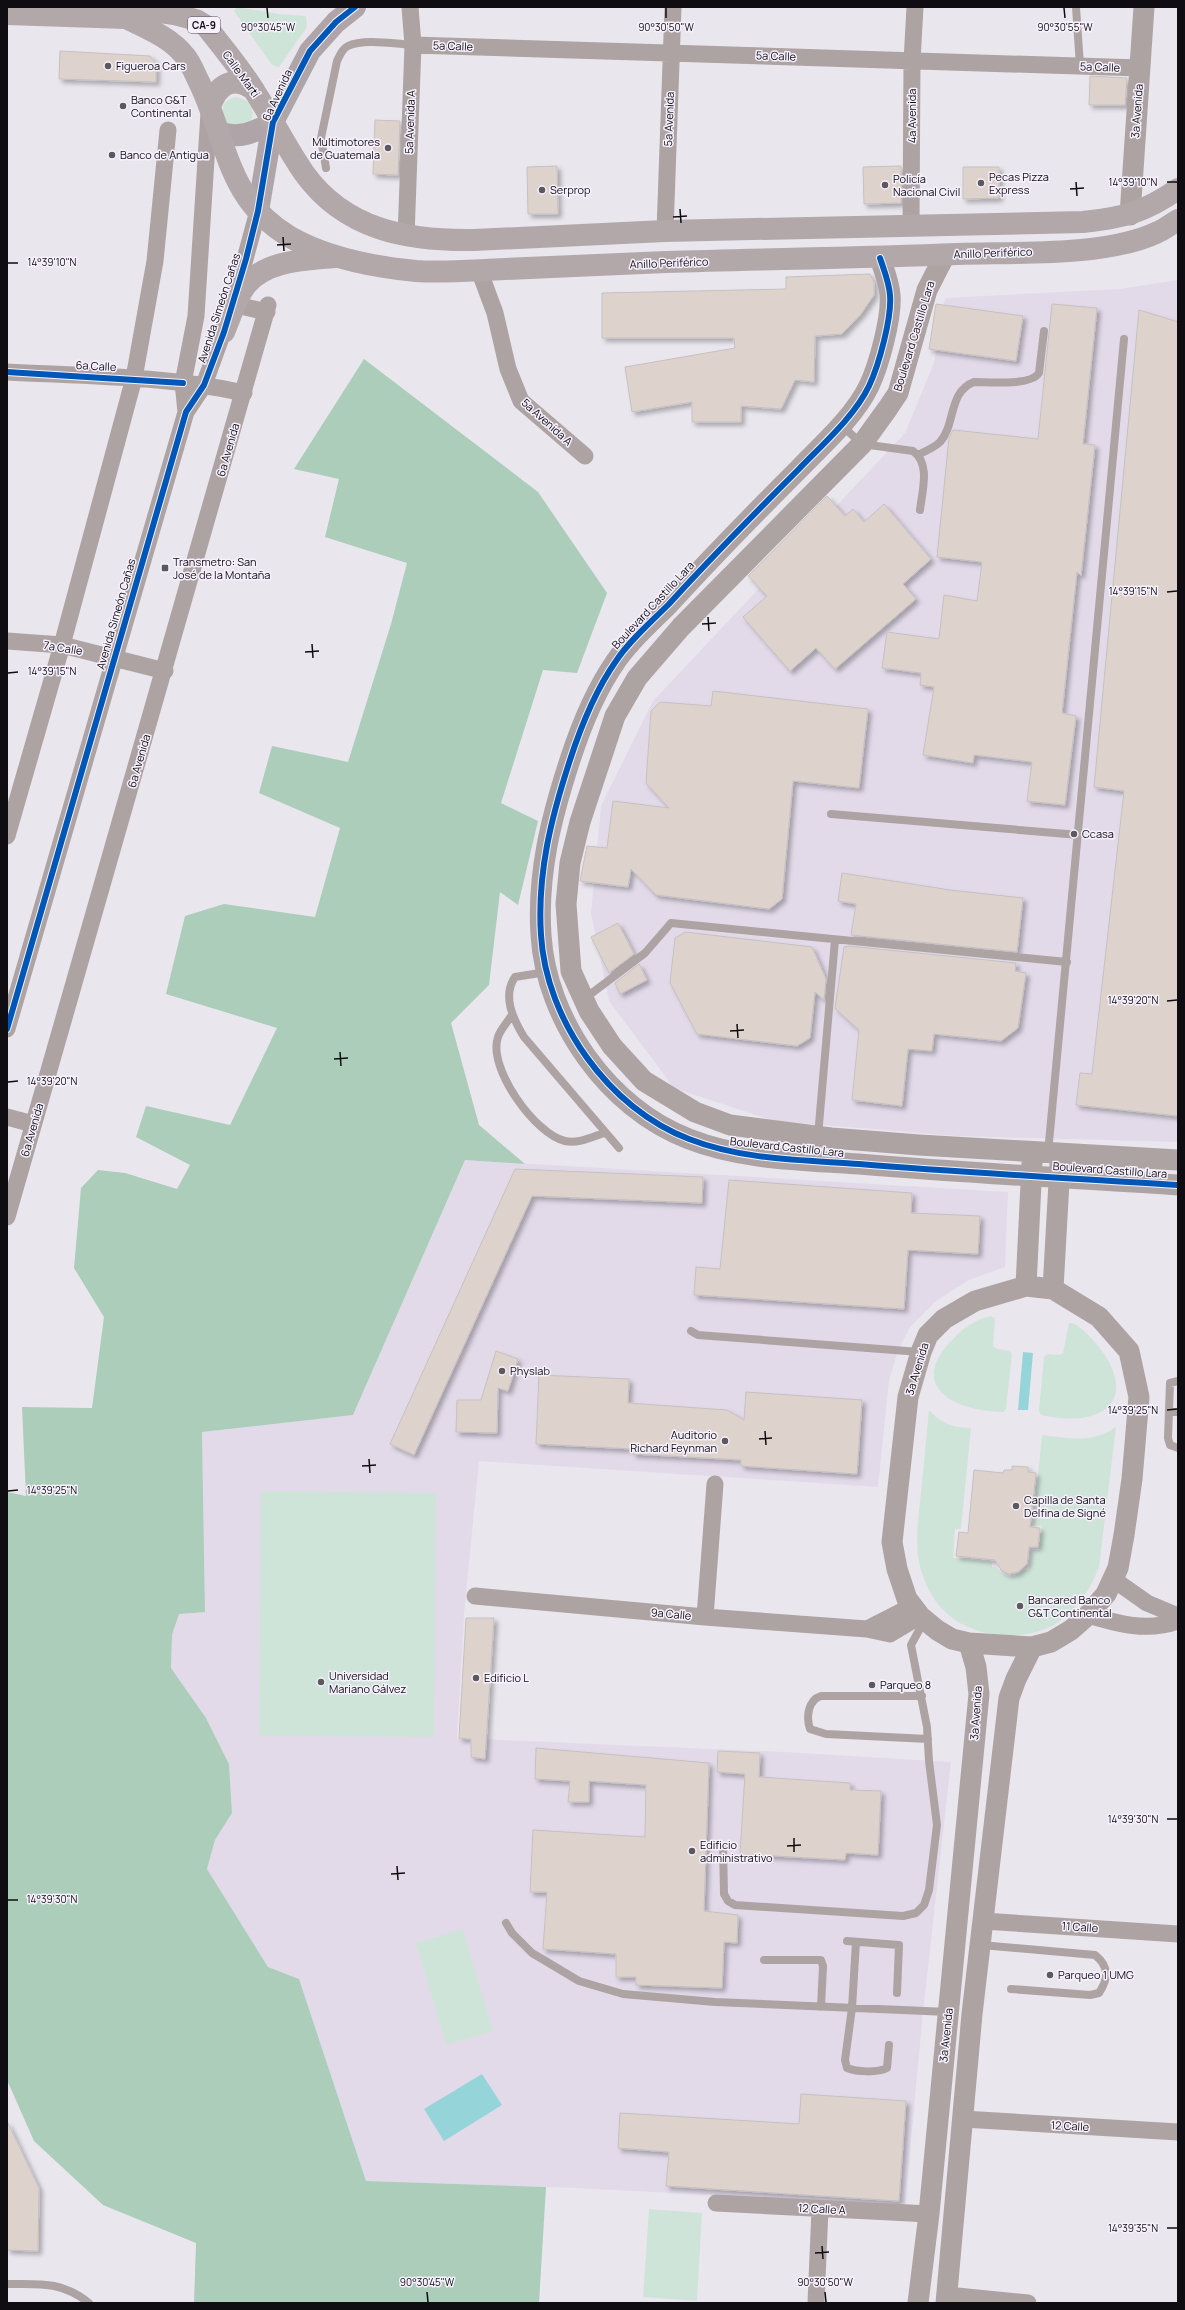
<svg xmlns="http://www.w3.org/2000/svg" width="1185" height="2310" font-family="Manrope,sans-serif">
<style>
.built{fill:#e2dae9}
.green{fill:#cfe4d9}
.forest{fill:#abcdba}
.water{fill:#95d5da}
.building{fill:#ded3cc;stroke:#c4c1c2;filter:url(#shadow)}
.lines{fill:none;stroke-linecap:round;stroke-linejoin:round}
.service{stroke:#aea3a3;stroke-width:8}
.minor{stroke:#aea3a3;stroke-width:17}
.tertiary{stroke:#aea3a3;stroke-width:21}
.primary{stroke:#afa5a8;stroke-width:22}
.trunk{stroke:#b2a8aa;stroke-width:22}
.cycleway-casing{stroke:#f7f1fe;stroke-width:8}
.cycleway{stroke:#0057b8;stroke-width:6}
.ticks{fill:none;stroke:#0f0d11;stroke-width:1.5}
.poi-dot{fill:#5c595e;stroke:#f7f1fe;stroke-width:1.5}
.labels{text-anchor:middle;stroke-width:3;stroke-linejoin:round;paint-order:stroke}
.shield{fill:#f7f1fe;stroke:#555158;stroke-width:1}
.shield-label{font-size:10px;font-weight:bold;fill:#0f0d11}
.street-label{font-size:11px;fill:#0f0d11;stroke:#f7f1fe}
.poi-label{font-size:11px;fill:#0f0d11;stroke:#f7f1fe;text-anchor:start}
.ticks-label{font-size:10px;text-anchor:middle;fill:#0f0d11;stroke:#f7f1fe;stroke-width:3;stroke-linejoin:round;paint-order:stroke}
</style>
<defs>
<filter id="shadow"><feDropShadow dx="3.5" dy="3.5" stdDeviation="2" flood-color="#0004"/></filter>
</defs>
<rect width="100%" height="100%" fill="#eae6ee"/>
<path class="built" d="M1178 280V1142L957 1136 774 1121 674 1088 609 1001 591 913 601 806 653 701 905 433 934 363 945 298 1119 289Z
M465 1160 1008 1192 1005 1267 969 1280 936 1301 910 1327 898 1350 889 1381 878 1487 479 1461 464 1614 457 1738 784 1752 951 1762 923 2012 905 2205 576 2188 366 2181 299 1979 268 1967 207 1869 215 1840 232 1813 229 1764 206 1718 171 1668 172 1635 179 1614 205 1611 202 1432 353 1415Z"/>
<path class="green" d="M237 7 279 14 306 16 307 27 279 67 272 65 236 14 234 11Z
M236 97C250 99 257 110 250 123L226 125C221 112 219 101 236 97Z
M990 1316 995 1318 993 1346 997 1349 1009 1351 1012 1354 1006 1408 1004 1412C956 1412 904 1387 954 1338 963 1328 977 1319 990 1316Z
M1069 1323C1077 1323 1084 1331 1089 1336 1114 1360 1136 1405 1087 1417 1073 1420 1054 1418 1041 1415L1039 1411 1044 1357 1048 1354 1059 1355 1063 1353Z
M929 1410C942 1424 952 1427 971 1428L961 1529H955L953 1558 992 1562V1567H996C1004 1578 1014 1580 1024 1570H1029L1031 1550H1039L1042 1526 1033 1525 1042 1435C1070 1438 1091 1444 1116 1427L1099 1567C1091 1588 1079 1607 1060 1621 1048 1630 1032 1634 1018 1635 975 1638 937 1619 923 1576 913 1549 918 1521 921 1492 924 1465 926 1438 929 1410Z
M261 1491 436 1493 434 1737 259 1736Z
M463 1929 493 2031 446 2045 416 1943Z
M649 2209 702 2213 697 2301 643 2297Z"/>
<path class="forest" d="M364 359 538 492 607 593 577 673 543 670 501 803 538 821 518 905 500 892 489 985 451 1023 479 1125 525 1164 465 1160 353 1415 202 1432 205 1612 179 1614 172 1635 171 1668 206 1718 229 1764 232 1813 215 1840 207 1869 268 1967 299 1979 366 2181 546 2187 539 2303H194L196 2243 103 2205 34 2141 7 2080V1492L26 1496 22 1407 92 1408 104 1317 74 1268 81 1188 98 1170 125 1173 177 1189 190 1165 136 1137 146 1106 230 1125 277 1028 166 994 185 916 224 904 315 917 340 828 259 793 272 746 348 762 391 624 407 563 325 537 339 479 294 469Z"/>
<path class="water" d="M1023 1352 1033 1353 1028 1410H1018Z
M482 2074 502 2105 444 2141 424 2109Z"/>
<path class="building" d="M60 51 150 56 156 63V82L59 79Z
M1090 76 1127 78 1125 105H1089Z
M375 120 400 121 398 175 373 174Z
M557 166 558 214H528L527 167Z
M901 166V203L864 204 863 167Z
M963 167H999V198L963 199Z
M870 274 874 282V295L861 314 842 334 815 336 814 382 795 380 781 409 741 406V422H692V402L632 412 625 367 735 348 734 338H602V293L786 289V277Z
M936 304 1023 316 1016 361 929 349Z
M1052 304 1097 308 1083 444 1095 445 1081 576 1077 572 1062 713 1076 716 1065 805 1027 801 1032 762 974 755 973 763 923 755 934 687 920 685 921 673 882 668 887 632 939 639 944 595 977 601 982 562 937 557 949 438 953 430 1038 439Z
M1139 310 1178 322V1116L1076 1105 1080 1073 1092 1074 1124 791 1094 787Z
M827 496 845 516 853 509 864 522 884 504 931 559 903 584 916 599 835 669 816 648 790 671 743 617 767 596 748 576Z
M713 691 868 709 859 788 793 781 782 899 769 909 656 895 631 869 628 887 580 881 587 846 607 848 613 801 669 808 646 783 651 711 660 702 711 706Z
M842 873 950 890 1023 898 1017 952 851 935 856 904 838 901Z
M618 923 634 954 609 973 591 937Z
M685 932 812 947 826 979 824 1000 815 992 810 1038 797 1046 697 1034 670 983 675 938Z
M849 946 1016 963 1015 971 1026 973 1018 1028 1001 1041 934 1034 932 1051 908 1049 902 1106 852 1100 859 1030 835 1008 844 947Z
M639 964 647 980 620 994 615 983Z
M515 1169 703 1177 702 1203 532 1196 414 1455 390 1444Z
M729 1180 912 1193 911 1213 980 1216 978 1254 908 1250 904 1309 694 1295 696 1267 720 1269Z
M496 1351 518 1359 508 1391 498 1388 497 1433 456 1432 457 1400H481Z
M539 1375 629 1379 628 1403 727 1410 744 1420 746 1392 862 1400 857 1474 741 1466V1460L633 1454V1449L536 1444Z
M1012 1466 1028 1467V1472L1036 1473 1030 1527 1040 1528 1038 1547H1029L1027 1564 1018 1572 1009 1574 1002 1571 995 1560 956 1556 959 1532 968 1533 974 1470 1003 1473 1004 1470H1012Z
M466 1618H494L485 1759 471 1757V1739L459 1738Z
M536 1748 709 1763 704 1911 738 1915 737 1943 724 1942 722 1988 636 1985V1977H616V1954L543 1949 547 1892H530L533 1830 645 1837 646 1785 589 1781V1802H568L570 1781 535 1779Z
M718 1751 760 1753 759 1777 850 1783V1790L881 1791 878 1855 846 1853 845 1860 740 1854 745 1774 717 1772Z
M801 2094 906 2101 899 2201 666 2186 669 2152 618 2148 620 2113 799 2124Z
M7 2121 39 2188 38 2251 7 2250Z"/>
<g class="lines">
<path class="service" d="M1076 7 1080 66
M326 168 321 138 337 61C340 55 342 49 348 46 363 38 396 44 413 45
M841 425 862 444 913 451C931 464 922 491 920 510
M918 455C925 451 934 448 940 442 956 424 948 392 974 382 989 382 1031 386 1039 373L1044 331
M831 814 1079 835
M546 972 515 977C502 996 513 1019 524 1037L619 1148
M584 999 645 953 671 923 1067 962
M511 1016C507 1023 500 1030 498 1037 487 1068 536 1135 565 1141 578 1144 592 1137 604 1133
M818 1136 835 940
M1048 1153 1124 339
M691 1331 698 1335 920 1352
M1178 1381 1170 1383 1168 1438 1170 1445 1178 1448
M1169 1412H1178
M922 1696H821C808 1700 806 1717 810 1729L826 1734 928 1739
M723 1846 724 1894 728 1901 735 1905 903 1916 916 1913 924 1905 929 1890 937 1825 929 1761 927 1727 911 1645 924 1621
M506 1923 512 1933 532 1953 579 1981 623 1994 715 2002 948 2012
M847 1941 899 1945 897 1993
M856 1942 852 2008 845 2060 847 2068C857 2072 877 2073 887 2068L889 2045
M981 1945 1095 1955C1109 1966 1109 1978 1099 1993L1090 1995 1011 1989
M764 1960H821L823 1966 821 2007
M7 2284C39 2284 62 2281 89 2303"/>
<path class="minor" d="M413 45 1140 68
M911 225 912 61 915 7
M665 231 673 7
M406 237 413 45 410 7
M479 270 495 313 508 369 521 401 585 456
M235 296 258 211
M236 305 267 312
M7 372C86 376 167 376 244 393
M186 412 183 383 196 316 209 113
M7 641 62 645 165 671
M7 836 62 645 134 378 155 261 168 130
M7 1029 186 412 204 385 227 321
M7 1117 33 1124
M7 1217 268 305
M1113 1579 1147 1603 1178 1616
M475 1596 705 1617 867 1629 890 1634 920 1616
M1088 1615C1119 1624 1147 1632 1178 1621
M705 1617 715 1484
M867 1629 912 1606
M983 1921 1178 1934
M963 2119 1178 2132
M716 2203 929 2214
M947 2295 1028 2303
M816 2303 820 2209"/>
<path class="tertiary" d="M1130 215 1144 7
M945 255 927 290 898 393 888 408 862 444 681 627 637 678 615 716 580 822 570 863 566 904 571 971 589 1011 612 1046 644 1081 695 1112 730 1125 831 1138 919 1145 1178 1160
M880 258C884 270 889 282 890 295 892 317 879 365 869 386 854 417 823 444 799 469 755 513 711 558 669 604 651 622 630 640 616 661 595 691 581 726 570 760 551 818 537 874 541 935 546 1020 609 1109 689 1139 742 1160 803 1160 859 1164 965 1173 1072 1178 1178 1185
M1026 1286 1053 1289 1099 1317 1129 1351 1139 1397 1132 1479 1124 1535 1118 1568 1106 1594 1088 1615 1071 1630 1051 1642 1032 1647 969 1643 952 1639 937 1630 920 1616 907 1599 897 1569 892 1542 908 1397 921 1352 928 1335 944 1319 975 1301Z
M1026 1286 1032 1163
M1053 1289 1060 1164
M918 2303 929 2214 979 1694 976 1667 969 1643
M946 2303 972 2014 1009 1698 1016 1679 1032 1647"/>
<path class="primary" d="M219 132C238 140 256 132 273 122
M258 211 273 122 310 51 336 22 355 7"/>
<path class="trunk" d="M7 14 126 18 154 11 174 14 196 20 206 26C223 48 241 69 255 92 272 118 286 147 304 173 345 230 407 241 474 240L665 231 1083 222C1123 218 1145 212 1178 189
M126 18C146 28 170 37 185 56 191 63 195 74 199 82 228 142 226 199 290 237 327 258 374 267 416 271 445 273 476 270 505 269 559 267 612 264 666 262 763 259 860 258 958 254 1014 252 1107 257 1158 232 1165 229 1171 224 1178 220
M210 107C217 85 233 74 254 90
M224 332C231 316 236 297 247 284 267 260 306 260 334 257"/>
<g class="cycleway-casing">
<path id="cycleway" d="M880 258C884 270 889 282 890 295 892 317 879 365 869 386 854 417 823 444 799 469 755 513 711 558 669 604 651 622 630 640 616 661 595 691 581 726 570 760 551 818 537 874 541 935 546 1020 609 1109 689 1139 742 1160 803 1160 859 1164 965 1173 1072 1178 1178 1185
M7 372 183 383
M7 1029 186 412 204 385 224 332 246 259 258 211 273 122 310 51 336 22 355 7"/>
</g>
<use href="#cycleway" class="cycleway"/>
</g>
<path class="ticks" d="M267 8 268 18M666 8V18M1064 8 1065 18M1076 182 1077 196M1167 182H1177M1070 189 1084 188M680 209 681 223M673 217 687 216M283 237 284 251M277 245 291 244M8 263H18M1167 592 1177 591M708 617 709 631M702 624 716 623M312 644 313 658M305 652 319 651M8 673 18 672M1167 1001 1177 1000M737 1024 738 1038M730 1031 744 1030M340 1052 341 1066M334 1059 348 1058M8 1082 18 1081M1167 1410 1177 1409M765 1431 766 1445M759 1439 772 1438M369 1459 370 1473M362 1466 376 1465M8 1491 18 1490M1167 1819H1177M794 1838V1852M787 1846 801 1845M397 1866 398 1880M391 1874 405 1873M8 1900H18M1167 2228H1177M822 2246 823 2259M815 2253 829 2252M427 2292 428 2302M825 2292 826 2302"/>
<g class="poi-dot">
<circle cx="108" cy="66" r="4"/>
<circle cx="123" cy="106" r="4"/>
<circle cx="388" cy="148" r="4"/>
<circle cx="112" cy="155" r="4"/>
<circle cx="981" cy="183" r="4"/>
<circle cx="885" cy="185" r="4"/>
<circle cx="542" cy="190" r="4"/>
<rect x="161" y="564" width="8" height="8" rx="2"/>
<circle cx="1074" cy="834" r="4"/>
<circle cx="502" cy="1371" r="4"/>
<circle cx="725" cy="1441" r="4"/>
<circle cx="1016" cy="1506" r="4"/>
<circle cx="1020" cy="1606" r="4"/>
<circle cx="476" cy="1678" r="4"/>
<circle cx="321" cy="1682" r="4"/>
<circle cx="872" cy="1685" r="4"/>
<circle cx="692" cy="1851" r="4"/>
<circle cx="1050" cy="1975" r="4"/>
</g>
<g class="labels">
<rect class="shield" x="188" y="17" width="32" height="16" rx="3"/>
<g class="shield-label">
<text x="204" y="29">CA-9</text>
</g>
<g class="street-label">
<text transform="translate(453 46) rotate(2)" y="4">5a Calle</text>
<text transform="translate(776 56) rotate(2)" y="4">5a Calle</text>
<text transform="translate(1100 67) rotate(2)" y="4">5a Calle</text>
<text transform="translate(241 74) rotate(54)" y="4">Calle Martí</text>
<text transform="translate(277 95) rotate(-65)" y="4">6a Avenida</text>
<text transform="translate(1137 111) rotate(-86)" y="4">3a Avenida</text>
<text transform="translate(912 116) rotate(-90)" y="4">4a Avenida</text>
<text transform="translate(669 119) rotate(-88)" y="4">5a Avenida</text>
<text transform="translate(410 122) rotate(-88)" y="4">5a Avenida A</text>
<text transform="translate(993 253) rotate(-2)" y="4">Anillo Periférico</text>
<text transform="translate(669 263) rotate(-2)" y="4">Anillo Periférico</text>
<text transform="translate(219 308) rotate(-72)" y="4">Avenida Simeón Cañas</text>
<text transform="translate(914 336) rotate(-73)" y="4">Boulevard Castillo Lara</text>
<text transform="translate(96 366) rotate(3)" y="4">6a Calle</text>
<text transform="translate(547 422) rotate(42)" y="4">5a Avenida A</text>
<text transform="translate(228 450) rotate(-74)" y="4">6a Avenida</text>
<text transform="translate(653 605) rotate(-47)" y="4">Boulevard Castillo Lara</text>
<text transform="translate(116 614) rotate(-74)" y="4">Avenida Simeón Cañas</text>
<text transform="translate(63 648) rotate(9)" y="4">7a Calle</text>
<text transform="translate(139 761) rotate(-74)" y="4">6a Avenida</text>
<text transform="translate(32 1130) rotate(-74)" y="4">6a Avenida</text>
<text transform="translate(787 1147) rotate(6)" y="4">Boulevard Castillo Lara</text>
<text transform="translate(1110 1170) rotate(4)" y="4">Boulevard Castillo Lara</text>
<text transform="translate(917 1369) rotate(-73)" y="4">3a Avenida</text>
<text transform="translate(671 1614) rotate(5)" y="4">9a Calle</text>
<text transform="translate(976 1713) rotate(-86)" y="4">3a Avenida</text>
<text transform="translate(1080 1927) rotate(4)" y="4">11 Calle</text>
<text transform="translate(946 2035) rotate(-84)" y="4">3a Avenida</text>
<text transform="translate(1070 2126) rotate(3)" y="4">12 Calle</text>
<text transform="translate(822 2209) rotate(3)" y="4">12 Calle A</text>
</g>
<g class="poi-label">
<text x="116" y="70">Figueroa Cars</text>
<text x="131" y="104">Banco G&amp;T<tspan x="131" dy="13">Continental</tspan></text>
<text x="380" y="146" text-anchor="end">Multimotores<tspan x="380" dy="13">de Guatemala</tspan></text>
<text x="120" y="159">Banco de Antigua</text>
<text x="989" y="181">Pecas Pizza<tspan x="989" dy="13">Express</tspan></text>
<text x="893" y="183">Policía<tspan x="893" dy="13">Nacional Civil</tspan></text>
<text x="550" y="194">Serprop</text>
<text x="173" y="566">Transmetro: San<tspan x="173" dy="13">José de la Montaña</tspan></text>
<text x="1082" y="838">Ccasa</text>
<text x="510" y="1375">Physlab</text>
<text x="717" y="1439" text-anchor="end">Auditorio<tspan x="717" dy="13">Richard Feynman</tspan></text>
<text x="1024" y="1504">Capilla de Santa<tspan x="1024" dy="13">Delfina de Signé</tspan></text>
<text x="1028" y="1604">Bancared Banco<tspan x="1028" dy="13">G&amp;T Continental</tspan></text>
<text x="329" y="1680">Universidad<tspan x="329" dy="13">Mariano Gálvez</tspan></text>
<text x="484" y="1682">Edificio L</text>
<text x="880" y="1689">Parqueo 8</text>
<text x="700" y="1849">Edificio<tspan x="700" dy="13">administrativo</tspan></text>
<text x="1058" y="1979">Parqueo 1 UMG</text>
</g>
</g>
<g class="ticks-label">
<text x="268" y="31">90°30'45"W</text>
<text x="666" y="31">90°30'50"W</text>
<text x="1065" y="31">90°30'55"W</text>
<text x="1133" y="186">14°39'10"N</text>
<text x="52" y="266">14°39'10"N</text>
<text x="1133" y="595">14°39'15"N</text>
<text x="52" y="675">14°39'15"N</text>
<text x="1133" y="1004">14°39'20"N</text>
<text x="52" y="1085">14°39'20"N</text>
<text x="1133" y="1414">14°39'25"N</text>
<text x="52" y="1494">14°39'25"N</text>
<text x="1133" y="1823">14°39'30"N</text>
<text x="52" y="1903">14°39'30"N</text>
<text x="1133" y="2232">14°39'35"N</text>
<text x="427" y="2286">90°30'45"W</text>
<text x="825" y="2286">90°30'50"W</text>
</g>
<rect width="1185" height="2310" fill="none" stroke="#0f0d11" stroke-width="16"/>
</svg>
